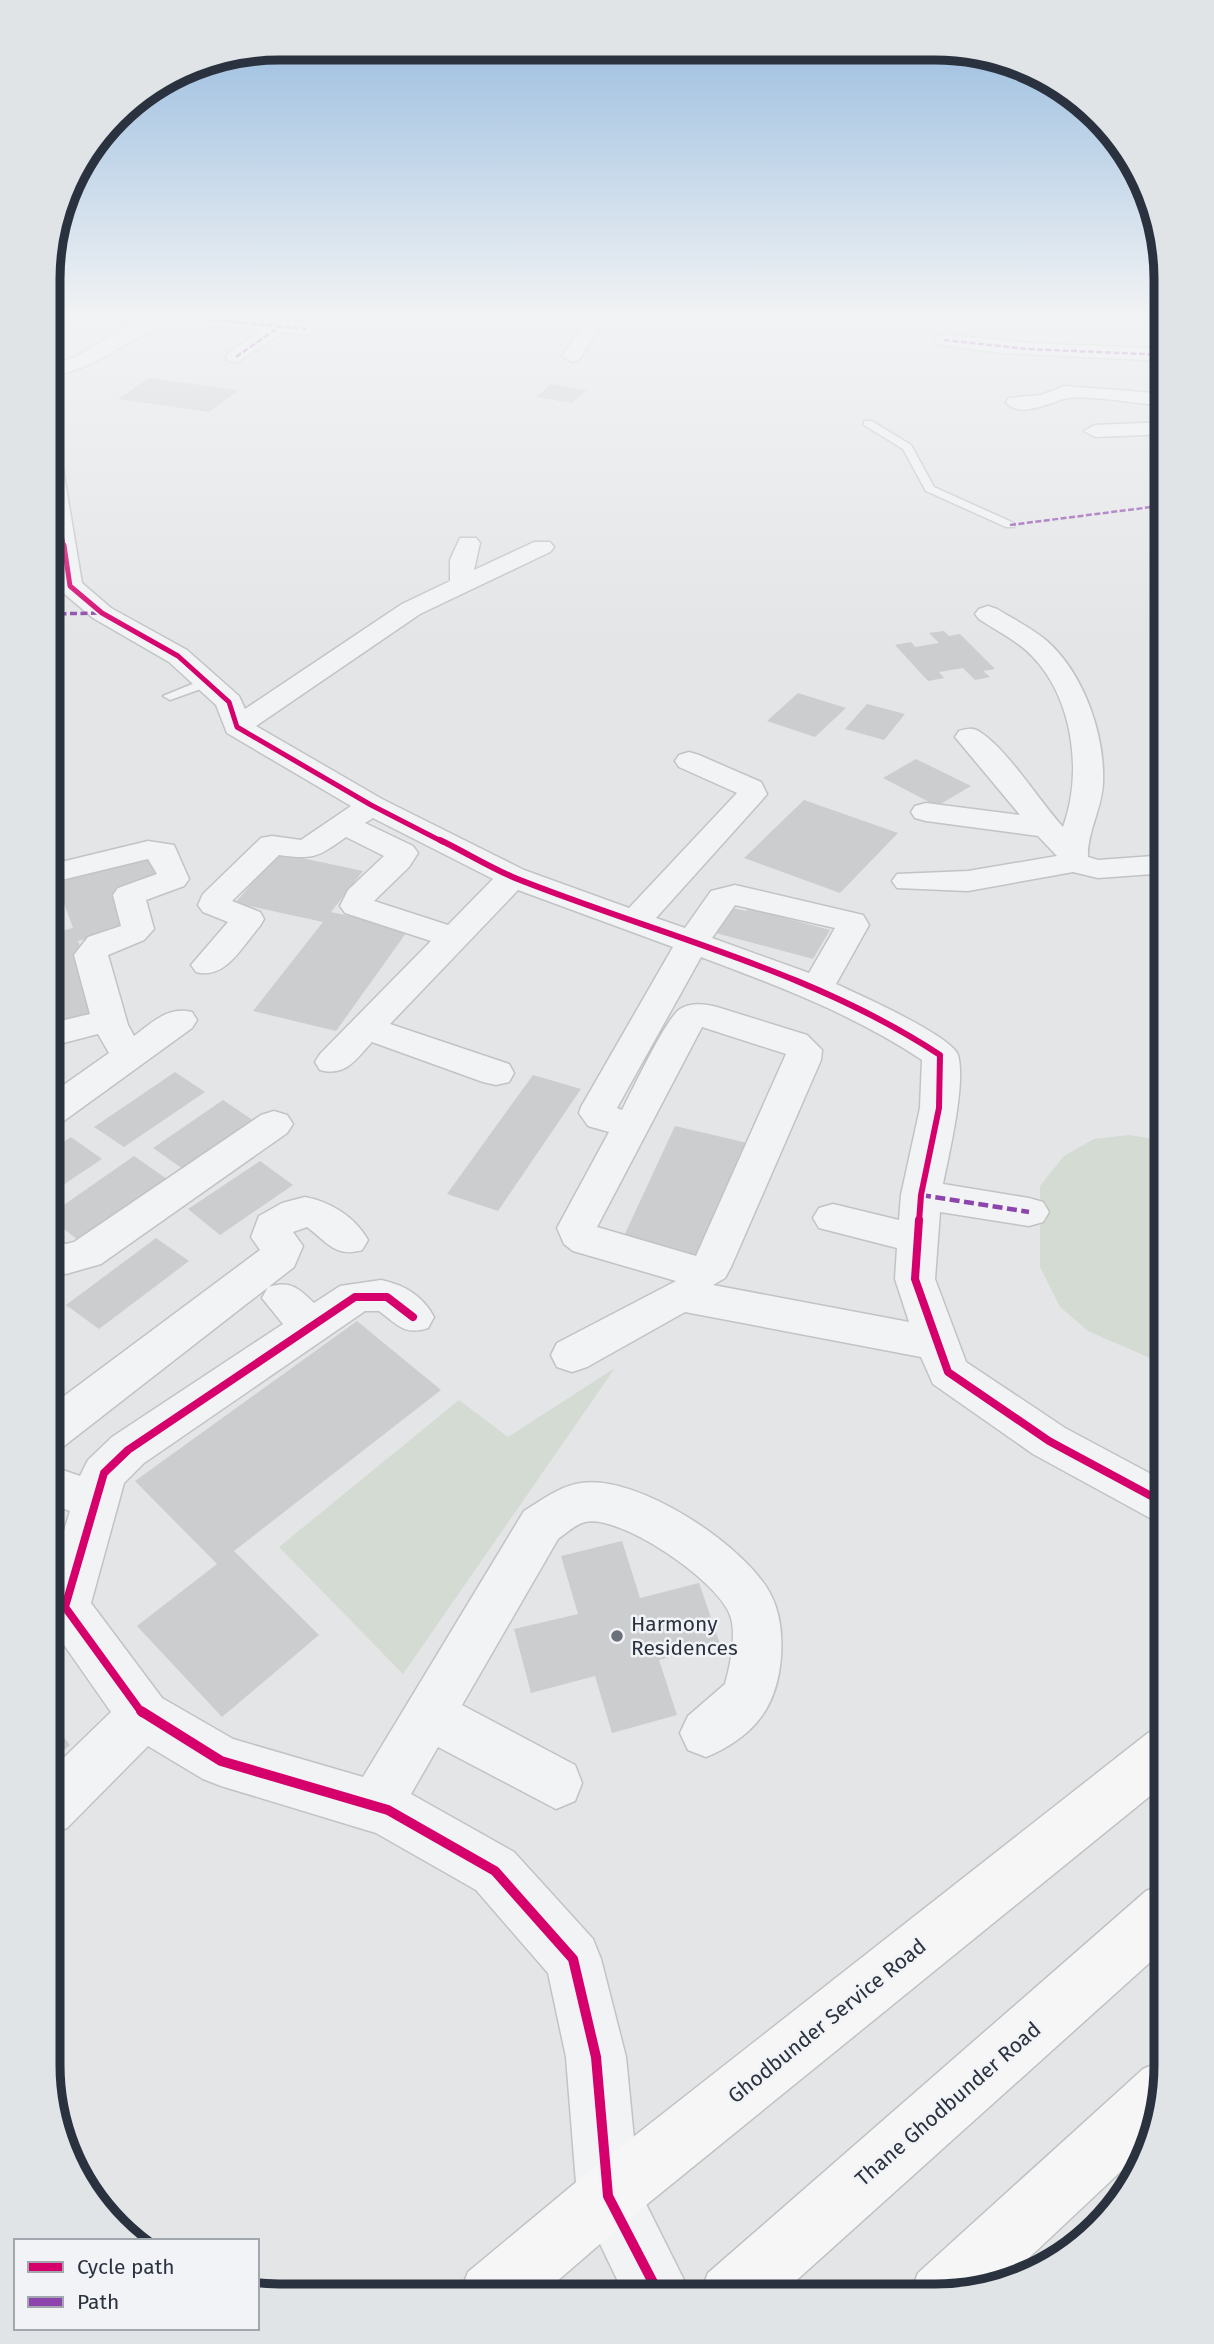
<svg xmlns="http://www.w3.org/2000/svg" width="1214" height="2344" font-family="'Fira Sans',sans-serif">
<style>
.green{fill:#d4dbd3}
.building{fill:#cbcdcf}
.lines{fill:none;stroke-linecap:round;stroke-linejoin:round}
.lane-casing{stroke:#c1c3c5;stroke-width:3}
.street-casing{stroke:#c1c3c5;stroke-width:3}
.secondary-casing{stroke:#c1c3c5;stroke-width:3}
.primary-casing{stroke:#bfc2c5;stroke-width:3}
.lane{fill:#f2f3f4;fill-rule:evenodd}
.street{fill:#f2f3f4;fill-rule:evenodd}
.secondary{fill:#f6f6f6;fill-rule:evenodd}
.primary{fill:#f6f6f6;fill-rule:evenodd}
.quiet-far2{stroke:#8e44ad;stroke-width:2.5;stroke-dasharray:6 2.5;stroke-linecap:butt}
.quiet-far1{stroke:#8e44ad;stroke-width:3.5;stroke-dasharray:7 3.5;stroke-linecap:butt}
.quiet{stroke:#8e44ad;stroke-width:4.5;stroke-dasharray:10 4.5;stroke-linecap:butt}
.cycleway-far4-casing{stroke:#f1f3f6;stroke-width:6}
.cycleway-far3-casing{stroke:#f1f3f6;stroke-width:9}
.cycleway-far2-casing{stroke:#f1f3f6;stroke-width:10}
.cycleway-far1-casing{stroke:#f1f3f6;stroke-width:12}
.cycleway-casing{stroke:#f1f3f6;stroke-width:15}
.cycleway-far4{stroke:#d6006c;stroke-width:3.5}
.cycleway-far3{stroke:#d6006c;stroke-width:5}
.cycleway-far2{stroke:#d6006c;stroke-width:6}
.cycleway-far1{stroke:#d6006c;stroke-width:8}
.cycleway{stroke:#d6006c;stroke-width:10}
.poi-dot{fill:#6b717a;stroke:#f1f3f6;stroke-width:2.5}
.labels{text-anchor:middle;stroke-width:5;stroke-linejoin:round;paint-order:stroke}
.near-poi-label{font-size:21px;fill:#2b323f;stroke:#f1f3f6;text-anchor:start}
.near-street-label{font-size:21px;fill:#2b323f;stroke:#f1f3f6}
.rim{fill:none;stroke:#2b323f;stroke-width:9}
</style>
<rect width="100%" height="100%" fill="#e3e5e7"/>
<path class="green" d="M1129 1135 1166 1141V1365L1088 1331 1060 1307 1040 1267V1186L1064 1156 1094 1139Z
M615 1368 403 1674 279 1547 459 1400 508 1437Z"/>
<path class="building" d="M149 378 239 390 209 412 118 399Z
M551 384 587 390 572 403 536 397Z
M944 631 949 636 960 634 995 669 983 671 990 677 975 680 963 668 939 672 944 678 928 681 895 645 911 642 915 647 939 643 929 633Z
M798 693 846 708 815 737 767 721Z
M867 704 905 714 884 740 845 729Z
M916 759 971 786 937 806 883 778Z
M804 800 898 833 840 893 744 858Z
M278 853 363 871 331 912 409 929 336 1031 253 1011 323 922 235 903Z
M158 856 168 879 115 892 129 928 78 941 103 1010 48 1024V934L73 928 56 881Z
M752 903 789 912 785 918 830 930 813 959 712 932 729 907 746 911Z
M175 1072 205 1092 124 1147 94 1127Z
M533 1075 581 1089 498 1211 447 1194Z
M223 1100 254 1121 183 1169 153 1148Z
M675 1126 756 1145 708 1262 622 1240Z
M71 1137 102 1159 48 1195V1152Z
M134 1156 167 1179 79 1241 48 1216Z
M260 1161 293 1185 220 1235 188 1209Z
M156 1238 189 1261 99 1329 66 1305Z
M357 1321 441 1390 234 1551 319 1635 222 1717 137 1626 217 1564 135 1481Z
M48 1353 58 1381 48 1385Z
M622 1541 640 1598 699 1583 720 1644 659 1660 677 1715 612 1733 595 1676 531 1693 514 1629 578 1614 561 1556Z
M48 1718 70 1745 48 1763Z"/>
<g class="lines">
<g class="lane-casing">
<path id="lane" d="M864 421H872L911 445 934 487 1014 523V527H1006L926 491 903 449 864 425Z
M207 678 212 679V685L170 700 163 696Z"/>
</g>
<g class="street-casing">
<path id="street" d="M145 316H177L91 364 49 379V366L77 356Z
M183 316H233L306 323 315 329 306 335 284 332 236 363 229 361 226 357 229 353 262 330 191 324 184 322Z
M576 316H595L601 326 579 360 572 362 562 356 583 326Z
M944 334 1028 343 1167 349V361L1000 353 937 344 934 340 937 336Z
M1065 386 1167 394V406C1143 404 1089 395 1068 398 1052 401 1019 420 1006 402L1009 398 1041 395Z
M1167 422V434L1095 437 1084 431 1095 425Z
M49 459 57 461 63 469 82 583 111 608 187 650 239 696 245 709 402 604 450 581V560L460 538H476L480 543 474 570 534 542H550L554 547 550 552 420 614 256 726 382 799 524 870 629 908 737 793 679 767 675 761 679 755 689 752 699 755 761 782 767 794 762 800 656 918 685 928 711 891 735 885 863 915 869 925 836 984C858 994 952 1036 958 1055 966 1083 949 1154 943 1184L1029 1198 1043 1202 1049 1212 1043 1222 1029 1226 940 1212 935 1279 966 1362 1065 1428 1166 1482V1524L1150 1518 1033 1454 933 1384 921 1357 685 1312 587 1367 572 1372 557 1367 551 1355 557 1343 676 1281 573 1251 564 1244 557 1228 609 1132 588 1126 579 1113 581 1107 673 947 518 890 390 1024 509 1064 514 1073 509 1082 496 1085 483 1082 372 1042C356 1059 346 1077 320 1070L315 1062 320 1054 431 941 345 913 340 906 348 890 384 856 346 837C318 857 314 860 279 855L232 901 260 912 264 919 260 926C242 946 226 980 196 972L191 965 228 922 203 912 198 905 203 894 261 838 272 836 301 840 351 806 227 733 216 705 169 662 93 618 61 591 58 586 49 525ZM373 818 493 879 448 925 374 901 409 867 418 853 413 846 365 823ZM735 905 835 928 809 973 712 938ZM701 957C778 986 853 1014 922 1060L920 1108 901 1195 899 1220 833 1204 819 1208 813 1218 819 1228 897 1248 895 1279 909 1322 713 1285 725 1278 731 1267 821 1060 822 1050 807 1035 717 1007C705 1004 692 1002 680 1009 666 1018 632 1091 622 1110L617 1108ZM702 1027 786 1054 696 1256 597 1227Z
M988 606 997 609C1013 619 1032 628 1047 641 1084 674 1105 735 1103 783 1102 809 1087 832 1088 857L1098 860 1167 855V873L1098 878 1073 872 968 891 897 888 892 881 897 874 968 871 1057 856 1038 836 926 821 915 818 911 812 915 806 926 803 1020 815 955 737 959 731C966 729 973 727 980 732 1008 750 1039 801 1063 827 1083 773 1073 699 1033 657 1018 641 997 631 979 619L975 614 979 609Z
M148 841 174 845 189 879 184 886 146 900 154 929 144 940 108 955 128 1025 134 1036C153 1022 168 1006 192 1012L197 1020 192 1028 61 1123 48 1127V1096L109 1053 98 1034 48 1047V1024L90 1014 74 955 88 937 121 926 113 895 118 888 157 874 148 859 49 883V865Z
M274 1111 287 1115 293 1124 287 1133 101 1264 66 1274 48 1269V1239L66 1244 74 1242 261 1115Z
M305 1197C331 1202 355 1217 368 1240L362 1250C336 1258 327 1242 307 1227L293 1232 303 1246 294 1267 64 1446 48 1451V1408L260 1250 251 1237 259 1216 282 1203Z
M381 1280C404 1285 422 1295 434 1317L428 1328C404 1336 397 1324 379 1311H365L144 1463 124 1483 91 1603 162 1698 233 1739 363 1777 524 1511C542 1500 560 1486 581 1483 638 1474 746 1546 771 1595 788 1628 784 1687 761 1717 748 1735 726 1749 706 1757L688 1750 680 1733 688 1716 725 1684C730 1666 737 1634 730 1615 718 1581 621 1514 585 1522 576 1524 565 1534 558 1539L462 1705 575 1765 582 1783 575 1801 556 1809 438 1747 411 1794 514 1852 593 1939 601 1959 626 2057 639 2190 692 2296H625L577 2196 566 2057 548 1973 476 1890 376 1833 221 1786 203 1779 148 1746 67 1828 47 1835 48 1773 111 1712 48 1622V1584L70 1511 48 1503V1465L80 1476 88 1460 112 1437 283 1324 262 1298 268 1287C290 1280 299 1288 314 1303L340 1286Z"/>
</g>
<g class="secondary-casing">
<path id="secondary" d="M1166 1726V1783L630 2218 540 2296 459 2295 468 2272 586 2174 1148 1733Z"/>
</g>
<g class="primary-casing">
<path id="primary" d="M1166 1883V1948L779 2296H699L708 2273 1146 1891Z
M1164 2060 1166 2081 1152 2142 999 2286 936 2297H909L918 2273 1143 2069Z"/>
</g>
<use href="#lane" class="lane"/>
<use href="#street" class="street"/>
<use href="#secondary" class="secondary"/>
<use href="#primary" class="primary"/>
<path class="quiet-far2" d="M150 316 152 320
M191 318 306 329
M944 340 1028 349 1167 355
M236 357 279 327
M1010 525 1167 505"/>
<path class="quiet-far1" d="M49 614 101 613"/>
<path class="quiet" d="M921 1195 1029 1212"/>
<g class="cycleway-far4-casing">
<path id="cycleway-far4" d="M49 466 64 546"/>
</g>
<g class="cycleway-far3-casing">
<path id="cycleway-far3" d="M64 545 70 586 102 613 178 656 229 702 237 727 371 805 443 842"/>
</g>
<g class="cycleway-far2-casing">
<path id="cycleway-far2" d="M440 840C465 852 489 867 515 878 658 935 811 970 940 1055L939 1108 921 1195 919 1222"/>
</g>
<g class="cycleway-far1-casing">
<path id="cycleway-far1" d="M919 1220 915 1279 948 1372 1049 1441 1166 1504
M142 1713 65 1607 104 1473 128 1450 355 1297H387L413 1317"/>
</g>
<g class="cycleway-casing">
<path id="cycleway" d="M141 1711 221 1761 388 1810 495 1871 573 1959 596 2057 608 2196 660 2296"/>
</g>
<use href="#cycleway-far4" class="cycleway-far4"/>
<use href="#cycleway-far3" class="cycleway-far3"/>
<use href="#cycleway-far2" class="cycleway-far2"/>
<use href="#cycleway-far1" class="cycleway-far1"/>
<use href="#cycleway" class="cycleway"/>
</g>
<linearGradient id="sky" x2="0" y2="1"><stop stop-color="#93b9de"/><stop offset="0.49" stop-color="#f2f3f4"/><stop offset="1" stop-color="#f2f3f4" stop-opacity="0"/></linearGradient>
<rect width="1214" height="645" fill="url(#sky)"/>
<circle class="poi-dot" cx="617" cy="1636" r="7"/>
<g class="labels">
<g class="near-poi-label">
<text x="631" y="1631">Harmony<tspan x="631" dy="24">Residences</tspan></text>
</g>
<g class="near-street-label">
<text transform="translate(827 2021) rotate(-39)" y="7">Ghodbunder Service Road</text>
<text transform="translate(948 2104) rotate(-41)" y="7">Thane Ghodbunder Road</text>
</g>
</g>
<path d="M0 0H1214V2344H0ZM279 60H935A219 219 0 0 1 1154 279V2065A219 219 0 0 1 935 2284H279A219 219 0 0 1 60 2065V279A219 219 0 0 1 279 60Z" fill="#e1e4e7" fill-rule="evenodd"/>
<path class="rim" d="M279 60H935A219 219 0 0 1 1154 279V2065A219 219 0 0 1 935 2284H279A219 219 0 0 1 60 2065V279A219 219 0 0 1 279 60Z"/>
<rect x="14" y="2239" width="245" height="91" fill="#f1f3f6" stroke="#a2a6ad" stroke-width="2"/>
<rect x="28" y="2262" width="35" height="10" fill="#d6006c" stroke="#a2a6ad" stroke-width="2"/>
<text x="77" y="2274" font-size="21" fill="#2b323f">Cycle path</text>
<rect x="28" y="2297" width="35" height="10" fill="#8e44ad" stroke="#a2a6ad" stroke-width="2"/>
<text x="77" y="2309" font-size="21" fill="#2b323f">Path</text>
</svg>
